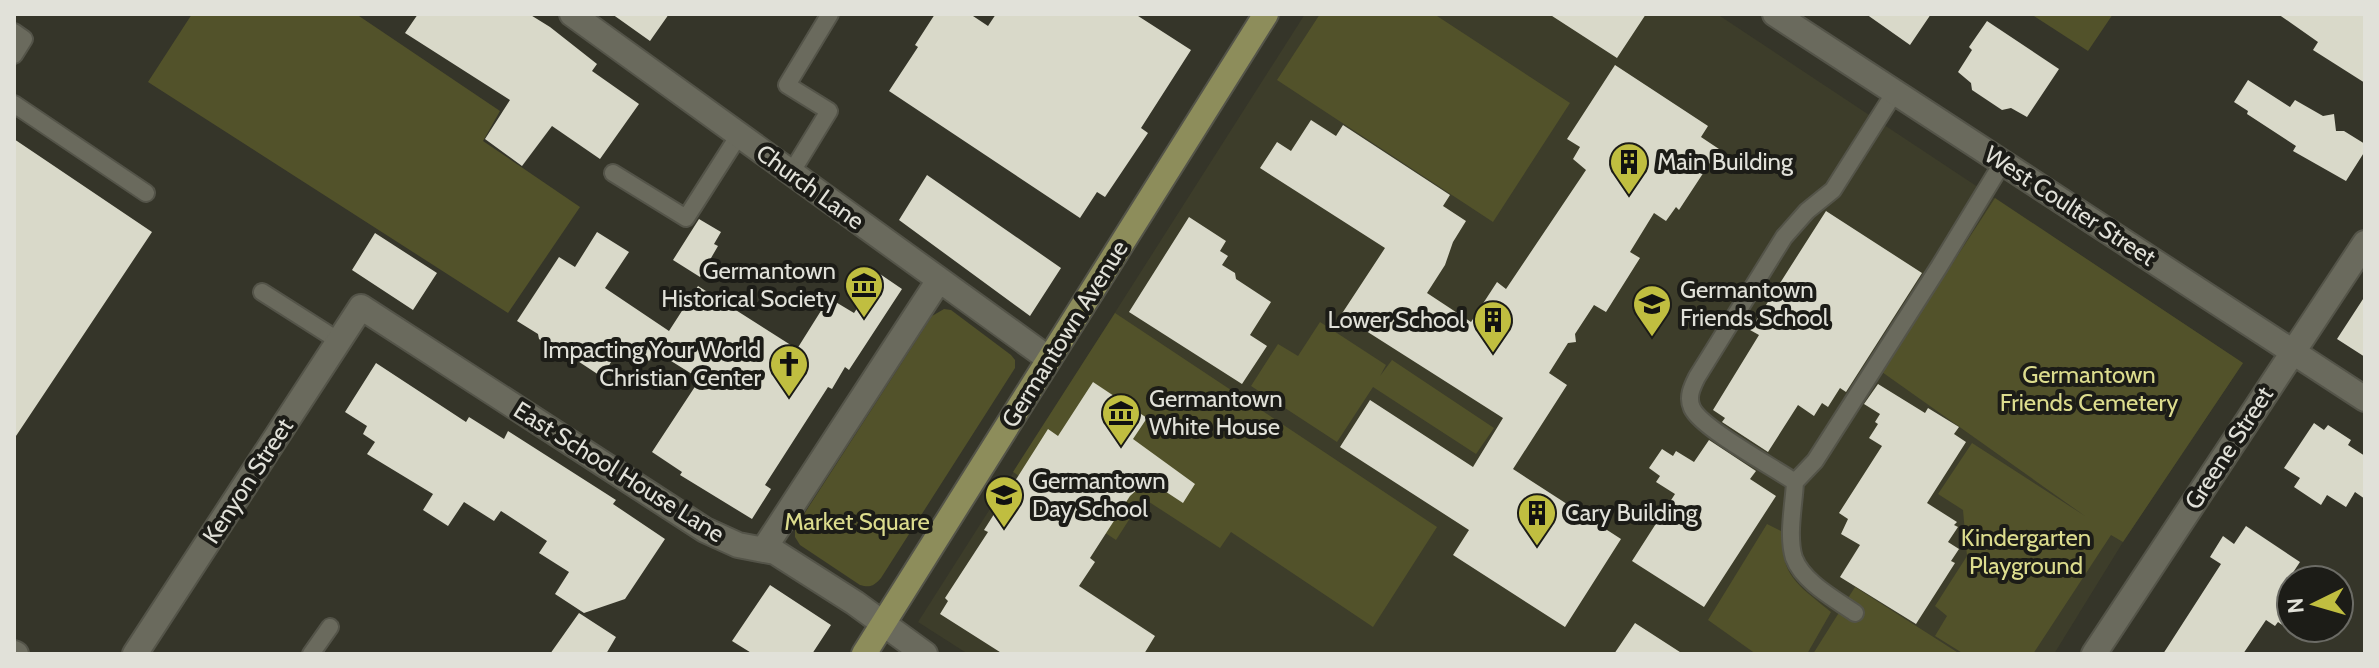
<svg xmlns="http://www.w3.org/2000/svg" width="2379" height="668" font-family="Cabin,sans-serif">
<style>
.built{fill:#3d3d2a}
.green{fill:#52522a}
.building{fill:#d9d9c9}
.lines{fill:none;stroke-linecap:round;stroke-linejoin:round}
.lane-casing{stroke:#545449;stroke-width:20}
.street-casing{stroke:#545449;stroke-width:28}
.primary-casing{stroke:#545449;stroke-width:28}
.lane{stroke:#6a6a5d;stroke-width:16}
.street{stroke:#6a6a5d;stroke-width:24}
.primary{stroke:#8d8d5b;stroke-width:24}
.labels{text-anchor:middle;stroke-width:8;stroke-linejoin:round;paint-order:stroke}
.poi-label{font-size:24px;fill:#e1e1d9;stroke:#1c1c17;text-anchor:start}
.street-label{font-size:24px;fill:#e1e1d9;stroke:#1c1c17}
.park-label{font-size:24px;fill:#dcdc8d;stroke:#1c1c17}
</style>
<rect width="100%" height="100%" fill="#353529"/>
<path class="built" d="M1305 14H1717L2243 363 2123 542 2054 654H968L918 622Z"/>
<path class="green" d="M192 14H356L500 111 483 141 580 207 508 313 148 82Z
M1320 14H1434L1570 103 1493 222 1277 80Z
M2031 14H2113L2088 51Z
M1995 198 2243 363 2123 542 2111 535 2033 654H1964L1935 636 1947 616 1935 606 1967 556 1963 510 1938 494 1972 443 2085 516 1882 372Z
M944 309 951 310 1011 355 1015 360V368L881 578C874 586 870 588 860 585L800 545 795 537V528L932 316Z
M1115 313 1437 527 1373 627 1231 532 1220 548 1143 498 1116 540 1013 472Z
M1320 322 1386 365 1380 376 1392 360 1494 428 1476 454 1373 387 1337 442 1251 386 1278 344 1298 356Z
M1767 524 1783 532C1779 576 1800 586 1831 612L1807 654H1756L1708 620Z
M1855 587 1960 654H1813Z"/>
<path class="building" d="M418 14H529L550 27 597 64 592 71 639 104 600 159 552 126 522 166 485 139 510 100 405 33Z
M612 14H669L650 41Z
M935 14H970L988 26 996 14H1135L1191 50 1141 128 1148 133 1105 197 1097 192 1080 218 889 91 918 47 915 45Z
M1549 14H1646L1617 58Z
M1866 14H1931L1910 45Z
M2278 14H2365V83L2313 50 2318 42Z
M1987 21 2059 69 2027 117 2011 108 2002 110 1972 90 1971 83 1958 72 1972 50 1969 47Z
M1615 65 1708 126 1701 137 1719 149 1679 210 1676 207 1666 221 1654 213 1630 252 1640 258 1606 312 1594 305 1575 334 1576 342 1568 343 1549 373 1567 385 1513 469 1621 539 1565 627 1453 555 1469 530 1340 447 1370 400 1473 467 1503 418 1341 315 1385 248 1260 168 1277 142 1291 151 1311 120 1336 136 1343 125 1450 195 1443 206 1466 221 1453 242 1445 265 1427 293 1471 322 1497 282 1506 289 1586 170 1573 159 1580 147 1567 139Z
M2248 80 2290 107 2295 100 2323 116 2334 114 2336 131H2344L2365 144V151L2346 181 2293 151 2296 146 2247 114 2248 111 2234 102Z
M14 139 152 232 14 439Z
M927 175 1061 268 1030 316 899 220Z
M1826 211 1922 273 1846 392 1840 388 1828 407 1822 403 1814 416 1798 405 1768 452 1722 422 1725 418 1713 410 1759 335 1750 330Z
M1189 217 1226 241 1220 251 1228 256 1222 265 1235 273 1236 279 1271 302 1250 335 1267 346 1242 384 1129 312Z
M699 219 721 232 714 244 718 246 700 277 673 260Z
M597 232 629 252 605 288 669 331 698 286 797 349 829 298 854 313 880 274 902 289 849 370 845 367 832 389 828 387 765 485 771 489 752 519 680 475 682 472 652 452 700 379 655 351 649 361 622 344 602 377 558 348 553 349 539 339 538 334 517 321 559 257 575 267Z
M375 233 437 273 413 310 352 270Z
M2365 296V357L2337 339Z
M376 363 466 422 469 417 504 439 508 431 616 500 613 504 665 539 625 599 584 613 555 594 569 572 539 553 547 541 501 511 494 521 464 502 448 526 423 510 433 494 367 454 375 442 363 434 367 426 345 412Z
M1093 382 1147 418 1133 439 1195 484 1183 503 1148 480 1130 496 1090 558 1095 562 1079 586 1155 636 1144 654H1003L940 614 948 601 945 598 988 532 984 530 1048 429 1058 436Z
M1878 384 1925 413 1928 408 1959 427 1954 434 1966 442 1927 503 1957 522 1954 525 1958 527 1948 542 1959 549 1951 561 1955 563 1916 624 1840 577 1860 545 1841 534 1848 519 1839 513 1882 446 1869 438 1878 424 1875 422 1880 414 1864 404Z
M2314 423 2324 430 2328 425 2351 440 2348 445 2365 456V499L2355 492 2346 507 2327 495 2321 505 2294 487 2300 478 2284 468Z
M1709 440 1756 471 1750 479 1776 496 1704 607 1632 561 1675 494 1656 482 1660 476 1649 468 1662 449 1673 456 1676 451 1694 462Z
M2246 526 2300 562 2280 592 2291 600V631L2278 622 2275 626 2266 620 2243 654H2163L2221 564 2210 557 2223 536 2234 544Z
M770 585 831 625 812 654H753L732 641Z
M579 613 616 637 606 654H550Z
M1635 623 1683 654H1614Z"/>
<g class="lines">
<g class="lane-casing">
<path id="lane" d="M14 32 24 39 14 55
M1895 92 1833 190 1807 211 1784 237 1697 377C1692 387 1687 397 1692 408 1701 428 1773 467 1795 482L1815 461 1939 267 2003 162
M14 104 146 193
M613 173 686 218 739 135
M791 173 829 111 787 85 830 14
M262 292 339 341
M1795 482C1794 504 1787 536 1794 558 1803 582 1835 599 1855 613
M311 654 330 627"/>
</g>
<g class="street-casing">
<path id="street" d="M572 14 1049 359
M1775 14 2365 399
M764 549 939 280
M14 653 16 654
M135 654 361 307 705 530 738 545 775 552 855 603 925 654
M2094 654 2365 243"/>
</g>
<g class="primary-casing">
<path id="primary" d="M864 654 1266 14"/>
</g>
<use href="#lane" class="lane"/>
<use href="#street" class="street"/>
<use href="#primary" class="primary"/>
</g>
<defs>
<g id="building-pin" transform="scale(2)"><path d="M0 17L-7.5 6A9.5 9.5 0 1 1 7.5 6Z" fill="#c0be40" stroke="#1c1c17"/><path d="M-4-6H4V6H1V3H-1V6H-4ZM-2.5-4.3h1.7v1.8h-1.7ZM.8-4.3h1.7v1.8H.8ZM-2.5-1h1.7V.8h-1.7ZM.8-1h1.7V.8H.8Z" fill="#111"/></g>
<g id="museum-pin" transform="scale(2)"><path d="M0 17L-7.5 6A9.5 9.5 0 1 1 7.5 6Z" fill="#c0be40" stroke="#1c1c17"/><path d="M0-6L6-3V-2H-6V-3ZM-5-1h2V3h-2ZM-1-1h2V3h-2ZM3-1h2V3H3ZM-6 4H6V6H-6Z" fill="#111"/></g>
<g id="school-pin" transform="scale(2)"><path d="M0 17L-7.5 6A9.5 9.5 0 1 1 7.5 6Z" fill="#c0be40" stroke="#1c1c17"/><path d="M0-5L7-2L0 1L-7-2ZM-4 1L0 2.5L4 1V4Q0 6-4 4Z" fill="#111"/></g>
<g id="church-pin" transform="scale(2)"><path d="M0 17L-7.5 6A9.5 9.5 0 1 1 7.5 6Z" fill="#c0be40" stroke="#1c1c17"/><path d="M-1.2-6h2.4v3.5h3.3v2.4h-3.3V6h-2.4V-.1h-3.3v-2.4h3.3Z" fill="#111"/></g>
</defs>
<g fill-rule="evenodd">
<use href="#building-pin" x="1629" y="162"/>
<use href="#museum-pin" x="864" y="285"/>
<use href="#school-pin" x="1652" y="304"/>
<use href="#building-pin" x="1493" y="320"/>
<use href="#church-pin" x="789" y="364"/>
<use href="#museum-pin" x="1121" y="413"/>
<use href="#school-pin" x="1004" y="495"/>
<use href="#building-pin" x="1537" y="513"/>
</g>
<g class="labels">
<g class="poi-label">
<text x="1657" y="170">Main Building</text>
<text x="836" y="279" text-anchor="end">Germantown<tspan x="836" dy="28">Historical Society</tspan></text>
<text x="1680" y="298">Germantown<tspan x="1680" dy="28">Friends School</tspan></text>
<text x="1465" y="328" text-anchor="end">Lower School</text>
<text x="761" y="358" text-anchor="end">Impacting Your World<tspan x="761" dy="28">Christian Center</tspan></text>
<text x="1149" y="407">Germantown<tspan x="1149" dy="28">White House</tspan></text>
<text x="1032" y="489">Germantown<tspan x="1032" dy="28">Day School</tspan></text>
<text x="1565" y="521">Cary Building</text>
</g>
<g class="street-label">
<text transform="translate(810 187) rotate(36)" y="8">Church Lane</text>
<text transform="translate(2070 206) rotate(33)" y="8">West Coulter Street</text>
<text transform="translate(1065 334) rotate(-58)" y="8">Germantown Avenue</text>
<text transform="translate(2229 448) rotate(-57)" y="8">Greene Street</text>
<text transform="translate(619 472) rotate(32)" y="8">East School House Lane</text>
<text transform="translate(248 481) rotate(-57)" y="8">Kenyon Street</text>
</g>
<g class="park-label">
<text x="2089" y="383">Germantown<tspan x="2089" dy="28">Friends Cemetery</tspan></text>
<text x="857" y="530">Market Square</text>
<text x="2026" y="546">Kindergarten<tspan x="2026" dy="28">Playground</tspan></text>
</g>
</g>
<rect width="2379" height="668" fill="none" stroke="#e1e1d9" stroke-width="32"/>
<g transform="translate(2315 604) rotate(265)"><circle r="38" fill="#1c1c17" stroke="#6b6b65" stroke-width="2"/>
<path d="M0-6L14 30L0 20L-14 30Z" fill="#c0be40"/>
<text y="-12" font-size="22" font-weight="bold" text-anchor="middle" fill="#e1e1d9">N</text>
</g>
</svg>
